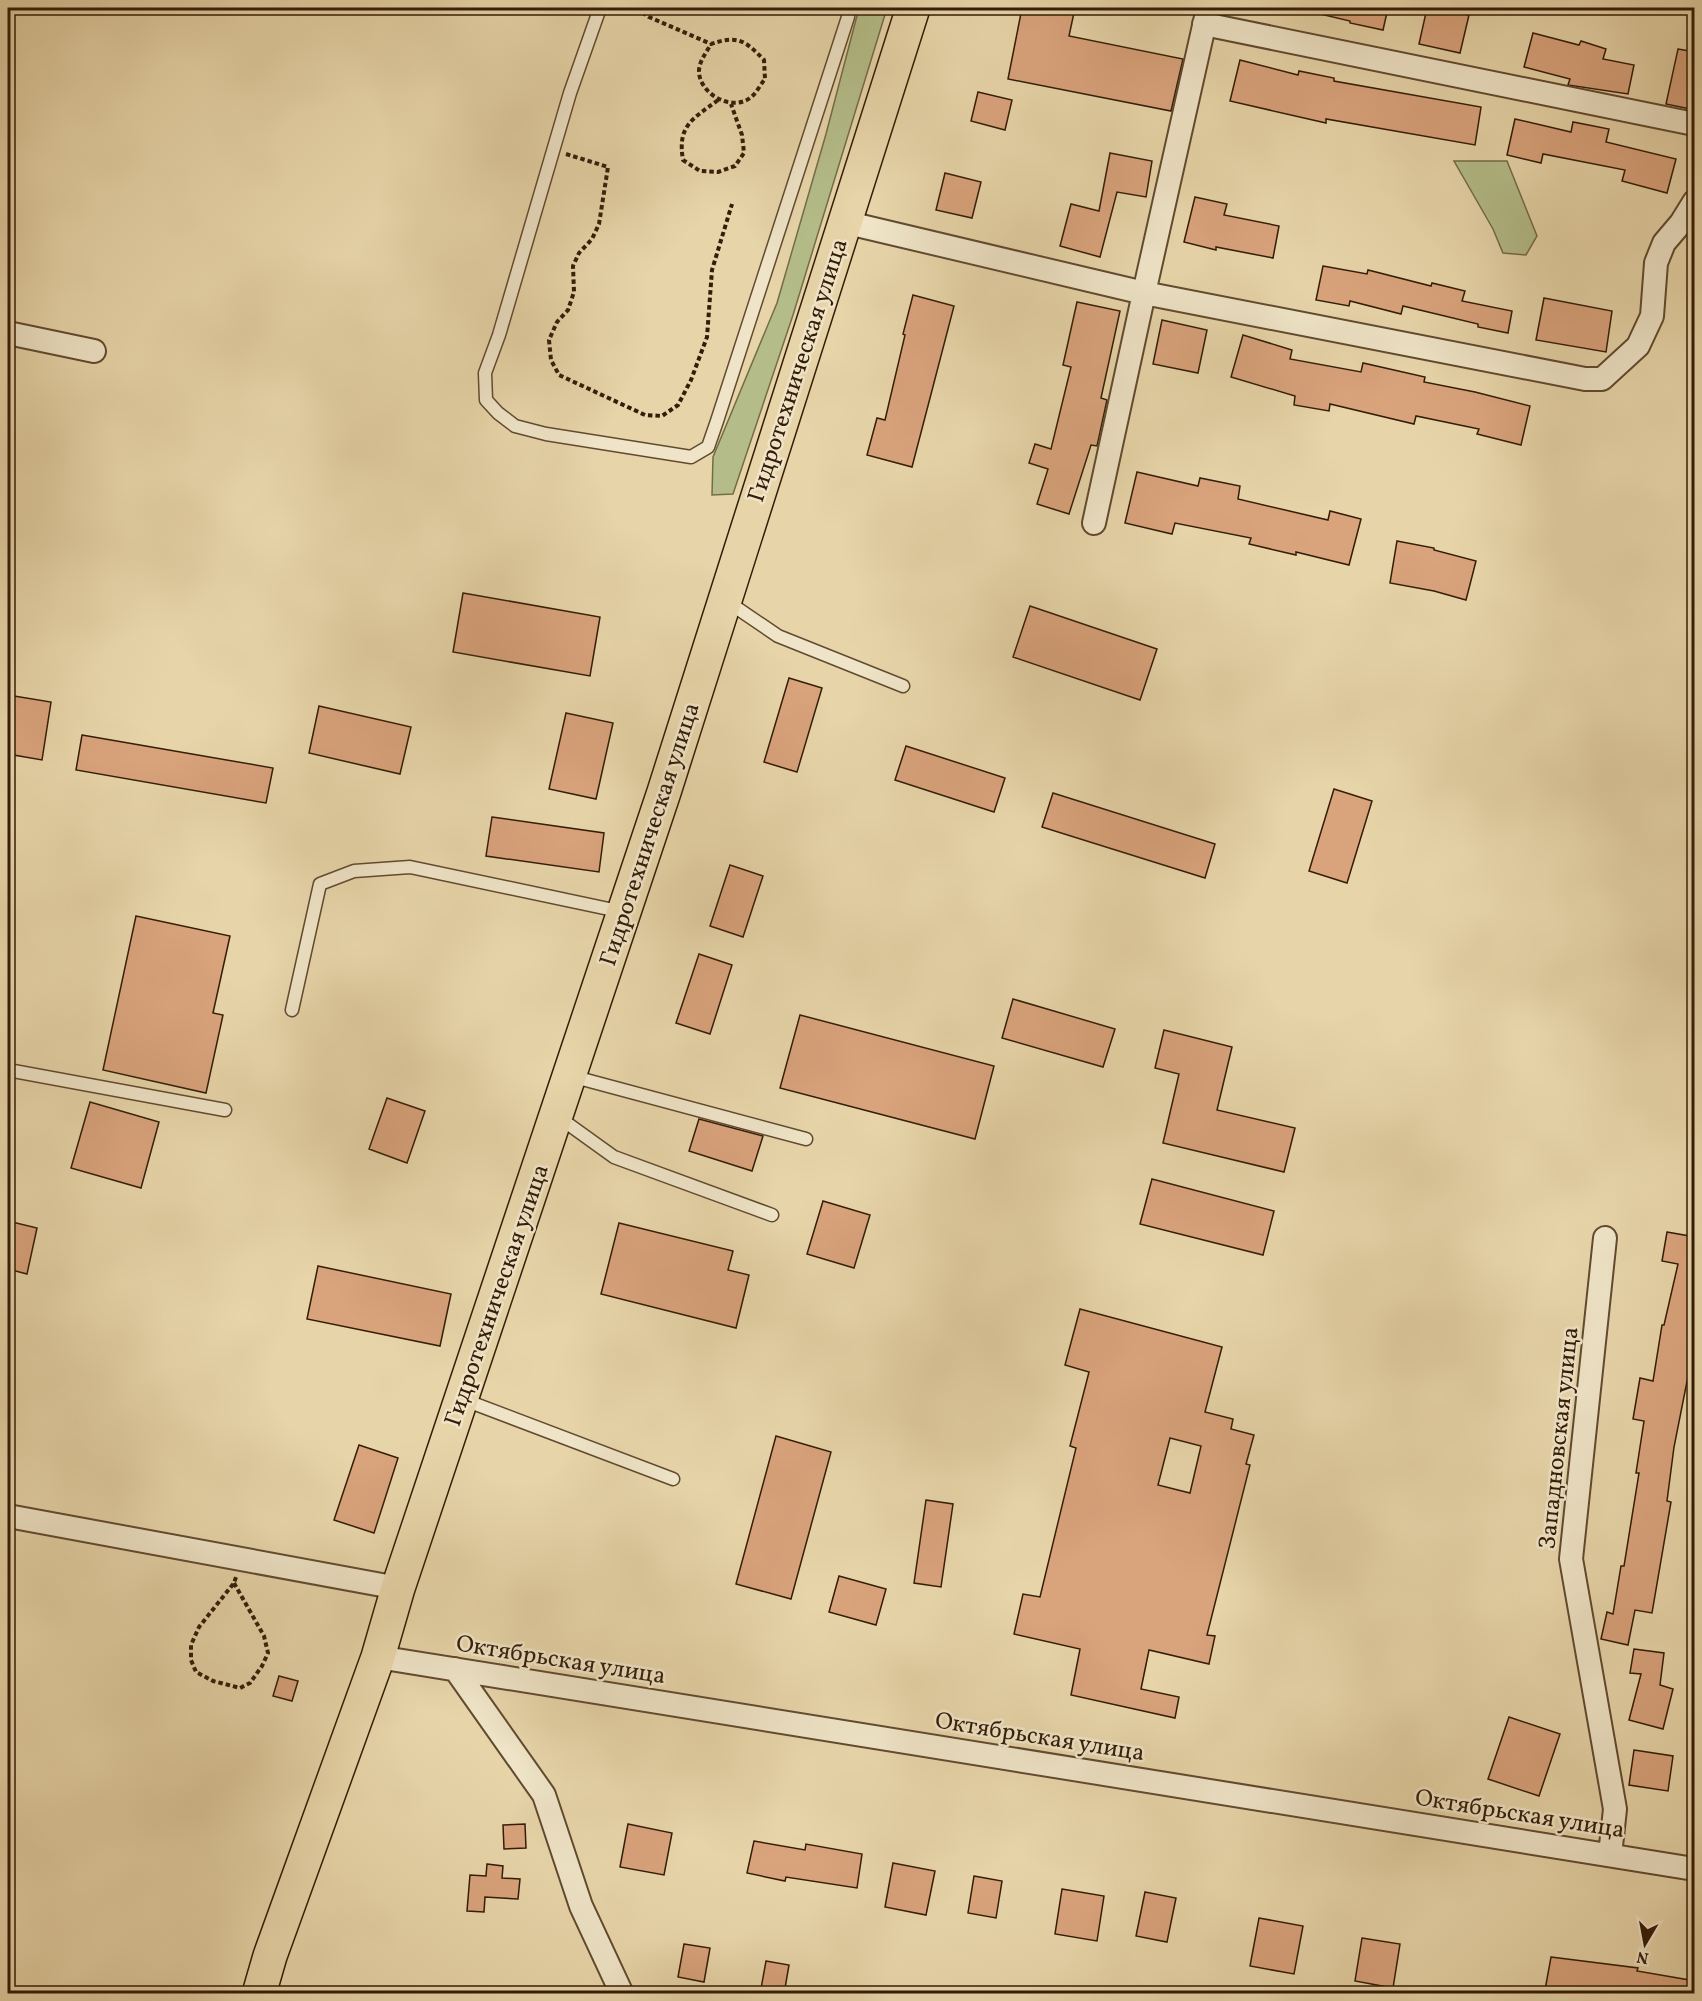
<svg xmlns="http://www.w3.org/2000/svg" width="1702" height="2001" font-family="Vollkorn,serif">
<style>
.green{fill:#b4bd89;stroke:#746c48;stroke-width:1.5}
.building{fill:#d9a37c;stroke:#341c08;stroke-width:1.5;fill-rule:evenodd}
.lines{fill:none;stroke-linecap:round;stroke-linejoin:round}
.service-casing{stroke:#614a30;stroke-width:15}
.minor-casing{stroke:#614a30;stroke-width:26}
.primary-casing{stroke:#341c08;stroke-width:36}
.path{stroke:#341c08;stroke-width:4;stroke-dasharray:4.5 3;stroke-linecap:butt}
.service{stroke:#efe4c7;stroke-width:12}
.minor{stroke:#efe4c7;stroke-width:22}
.primary{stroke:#e7d5a9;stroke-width:33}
.labels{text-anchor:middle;stroke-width:5;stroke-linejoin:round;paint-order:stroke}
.street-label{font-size:24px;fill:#341c08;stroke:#efe4c7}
</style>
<rect width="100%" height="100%" fill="#e7d5a9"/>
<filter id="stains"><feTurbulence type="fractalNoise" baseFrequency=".00333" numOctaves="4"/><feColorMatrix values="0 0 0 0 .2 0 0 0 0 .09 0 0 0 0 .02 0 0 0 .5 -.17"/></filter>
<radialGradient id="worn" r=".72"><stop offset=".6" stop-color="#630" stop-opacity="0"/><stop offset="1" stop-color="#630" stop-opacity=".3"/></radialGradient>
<path class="green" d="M859 8H887L793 315 733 494 712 495 713 457 777 303 826 134Z
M1454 161H1507L1537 236 1526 255 1503 253 1493 229Z"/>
<path class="building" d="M1022 8H1075L1069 36 1183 59 1171 111 1008 79Z
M1321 8H1388L1383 30 1350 23V21L1320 14Z
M1427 8 1469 15 1460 53 1419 44Z
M1533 33 1579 45 1581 41 1606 49 1603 59 1634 65 1628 94 1568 85 1570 79 1524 67Z
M1678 49 1695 52V110L1666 104Z
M1240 60 1298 75 1299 71 1334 78V81L1481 107 1475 145 1326 119V123L1230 101Z
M978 92 1012 100 1005 130 971 121Z
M1515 119 1571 132 1573 122 1609 129 1606 142 1676 159 1667 193 1622 181 1625 170 1543 154 1541 163 1507 155Z
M1110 153 1152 161 1146 197 1117 192 1100 257 1060 246 1071 204 1099 211Z
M945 173 981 182 972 218 936 210Z
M1195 197 1227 204 1224 215 1279 226 1273 258 1216 247V250L1184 242Z
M1323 266 1367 274 1368 270 1431 286 1432 283 1465 291 1462 301 1512 311 1508 333 1478 327V324L1403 306 1401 314 1350 301 1349 306 1316 300Z
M913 295 954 306 912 467 867 455 877 418 885 420 905 335 903 334Z
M1544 298 1612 311 1606 352 1536 340Z
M1077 302 1120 311 1101 398 1107 400 1097 446 1091 445 1069 514 1037 504 1048 469 1029 463 1035 444 1051 449 1071 367 1063 365Z
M1162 320 1207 330 1198 373 1153 364Z
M1243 335 1292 350 1290 359 1361 372 1363 363 1425 377 1424 382 1475 392 1530 406 1521 445 1477 434 1479 429 1416 416 1414 424 1330 404 1329 411 1294 405 1295 396 1231 377Z
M1137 472 1198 486 1200 478 1240 486 1238 499 1328 520 1330 511 1361 519 1349 565 1296 552V555L1249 544 1251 538 1175 523 1172 534 1125 523Z
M1397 541 1434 548V550L1476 561 1466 600 1434 591 1390 583Z
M463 593 600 617 590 676 453 652Z
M1030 606 1157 649 1140 700 1013 657Z
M789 678 822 688 797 772 764 762Z
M8 695 51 702 42 760 8 754Z
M319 706 411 727 400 774 309 753Z
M566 713 613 723 596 799 549 789Z
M82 735 273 768 266 803 76 770Z
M906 746 1005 778 994 812 895 780Z
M1334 789 1372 801 1347 883 1309 871Z
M1053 793 1215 844 1205 878 1042 827Z
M492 817 604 833 599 872 486 856Z
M730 865 763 876 743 937 710 926Z
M136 916 230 936 213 1013 223 1015 206 1093 103 1070Z
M699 954 732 965 710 1034 676 1023Z
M1013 999 1115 1029 1103 1067 1002 1038Z
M800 1015 994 1066 975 1139 780 1088Z
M1164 1030 1232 1047 1217 1110 1295 1128 1284 1172 1163 1143 1179 1074 1155 1068Z
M387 1098 425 1111 407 1163 369 1149Z
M90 1102 159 1122 141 1188 71 1168Z
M699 1119 763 1136 752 1171 689 1151Z
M1152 1179 1274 1211 1263 1255 1140 1224Z
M823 1201 870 1215 854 1268 807 1254Z
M8 1221 37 1228 27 1274 8 1269Z
M619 1223 733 1251 728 1270 749 1275 736 1328 601 1294Z
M1667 1232 1695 1237V1341L1674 1447 1667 1501 1671 1502 1652 1613 1635 1610 1628 1645 1601 1639 1607 1612 1613 1614 1621 1566H1624L1639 1473H1636L1644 1421 1633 1419 1640 1378 1653 1381 1662 1325H1664L1678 1264 1662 1261Z
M318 1266 451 1294 440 1346 307 1319Z
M1080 1309 1222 1347 1205 1412 1233 1419 1231 1429 1254 1435 1246 1464 1250 1465 1207 1635 1215 1636 1209 1664 1149 1650 1141 1689 1179 1697 1175 1718 1071 1695 1080 1649 1014 1634 1023 1594 1040 1597 1076 1448 1070 1446 1089 1372 1065 1365ZM1170 1438 1201 1446 1190 1493 1158 1485Z
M776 1436 831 1452 791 1599 736 1584Z
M359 1445 398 1458 374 1533 334 1520Z
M926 1500 953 1504 941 1587 914 1583Z
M839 1576 886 1589 876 1625 829 1612Z
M1634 1649 1664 1653 1660 1685 1673 1689 1663 1729 1629 1720 1641 1674 1630 1673Z
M279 1676 298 1681 292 1701 273 1696Z
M1509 1717 1560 1734 1539 1796 1488 1779Z
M1634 1750 1673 1756 1668 1791 1629 1785Z
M525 1824 526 1848 504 1849 503 1825Z
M628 1824 672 1833 664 1875 620 1867Z
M754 1841 805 1850 806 1844 862 1854 857 1888 786 1877 785 1881 747 1873Z
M893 1863 935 1871 926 1915 885 1907Z
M487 1864 503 1866 502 1878 520 1879 518 1899 485 1897 484 1912 467 1911 470 1875 486 1876Z
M974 1876 1002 1881 996 1918 968 1913Z
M1062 1889 1104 1896 1097 1941 1055 1934Z
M1145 1892 1176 1898 1167 1942 1136 1936Z
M1259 1918 1303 1926 1294 1974 1250 1966Z
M1362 1938 1400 1944 1393 1988 1355 1981Z
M684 1944 710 1948 704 1982 678 1977Z
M1551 1957 1638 1968 1637 1971 1695 1981V1994H1565L1545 1990Z
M766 1961 789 1965 784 1994H760Z"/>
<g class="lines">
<g class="service-casing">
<path id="service" d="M600 8 570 93 499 335 485 373 486 400 498 413 515 426 546 434 691 457 708 447 717 421 848 17 847 8
M728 602 778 636 903 686
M292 1010 320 884 354 871 410 867 623 912
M8 1070 225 1110
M571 1076 806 1139
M557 1116 614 1157 772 1215
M462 1399 673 1479"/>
</g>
<g class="minor-casing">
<path id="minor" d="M1208 8 1144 293 1585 379H1602L1638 346 1652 316 1656 263 1664 243 1681 223 1694 202
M1204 24 1694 124
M844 222 1144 293 1094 523
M8 333 94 351
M1605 1238 1571 1559 1615 1809 1610 1855
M8 1516 398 1588
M378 1657 1694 1869
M455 1669 544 1795 581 1906 622 1994"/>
</g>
<g class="primary-casing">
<path id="primary" d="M259 1994 270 1956 378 1657 398 1588 664 792 913 8"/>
</g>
<path class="path" d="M636 8 649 17 711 44C737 35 745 40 764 60L765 79C760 85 756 94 750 98 731 112 698 93 699 70 700 60 706 53 711 44
M718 100C693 119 677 125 683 160L700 171 718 172 735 166 744 153 742 135 731 104
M566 154 608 167 599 224 592 239 579 253 573 266 574 292 568 310 557 322 549 340 551 360 559 375 645 415 662 416 678 405 691 380 707 337 712 270 732 204
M234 1583 264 1636 268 1653 262 1666 250 1683 240 1688 213 1681 196 1672 191 1660V1645L199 1627 234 1583 236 1577"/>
<use href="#service" class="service"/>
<use href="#minor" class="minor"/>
<use href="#primary" class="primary"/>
</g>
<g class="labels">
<g class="street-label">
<text transform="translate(797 370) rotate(-72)" y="8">Гидротехническая улица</text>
<text transform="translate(649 834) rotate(-72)" y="8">Гидротехническая улица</text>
<text transform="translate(496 1295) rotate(-71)" y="8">Гидротехническая улица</text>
<text transform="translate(1558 1438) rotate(-84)" y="8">Западновская улица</text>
<text transform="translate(561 1659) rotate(9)" y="8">Октябрьская улица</text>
<text transform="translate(1040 1736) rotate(9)" y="8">Октябрьская улица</text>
<text transform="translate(1520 1813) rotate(9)" y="8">Октябрьская улица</text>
</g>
</g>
<rect width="1702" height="2001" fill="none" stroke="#e7d5a9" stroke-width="30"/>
<rect x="9" y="9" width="1684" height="1983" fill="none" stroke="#341c08" stroke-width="3"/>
<rect x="15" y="15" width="1672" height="1971" fill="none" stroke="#341c08" stroke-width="1.5"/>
<g transform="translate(1645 1944) rotate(190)" stroke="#efe4c7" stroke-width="4.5" paint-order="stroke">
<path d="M0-4.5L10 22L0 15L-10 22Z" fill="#341c08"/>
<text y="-9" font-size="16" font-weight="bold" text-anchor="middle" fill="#341c08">N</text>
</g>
<rect width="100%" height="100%" filter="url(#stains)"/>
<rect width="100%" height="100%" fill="url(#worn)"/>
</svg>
